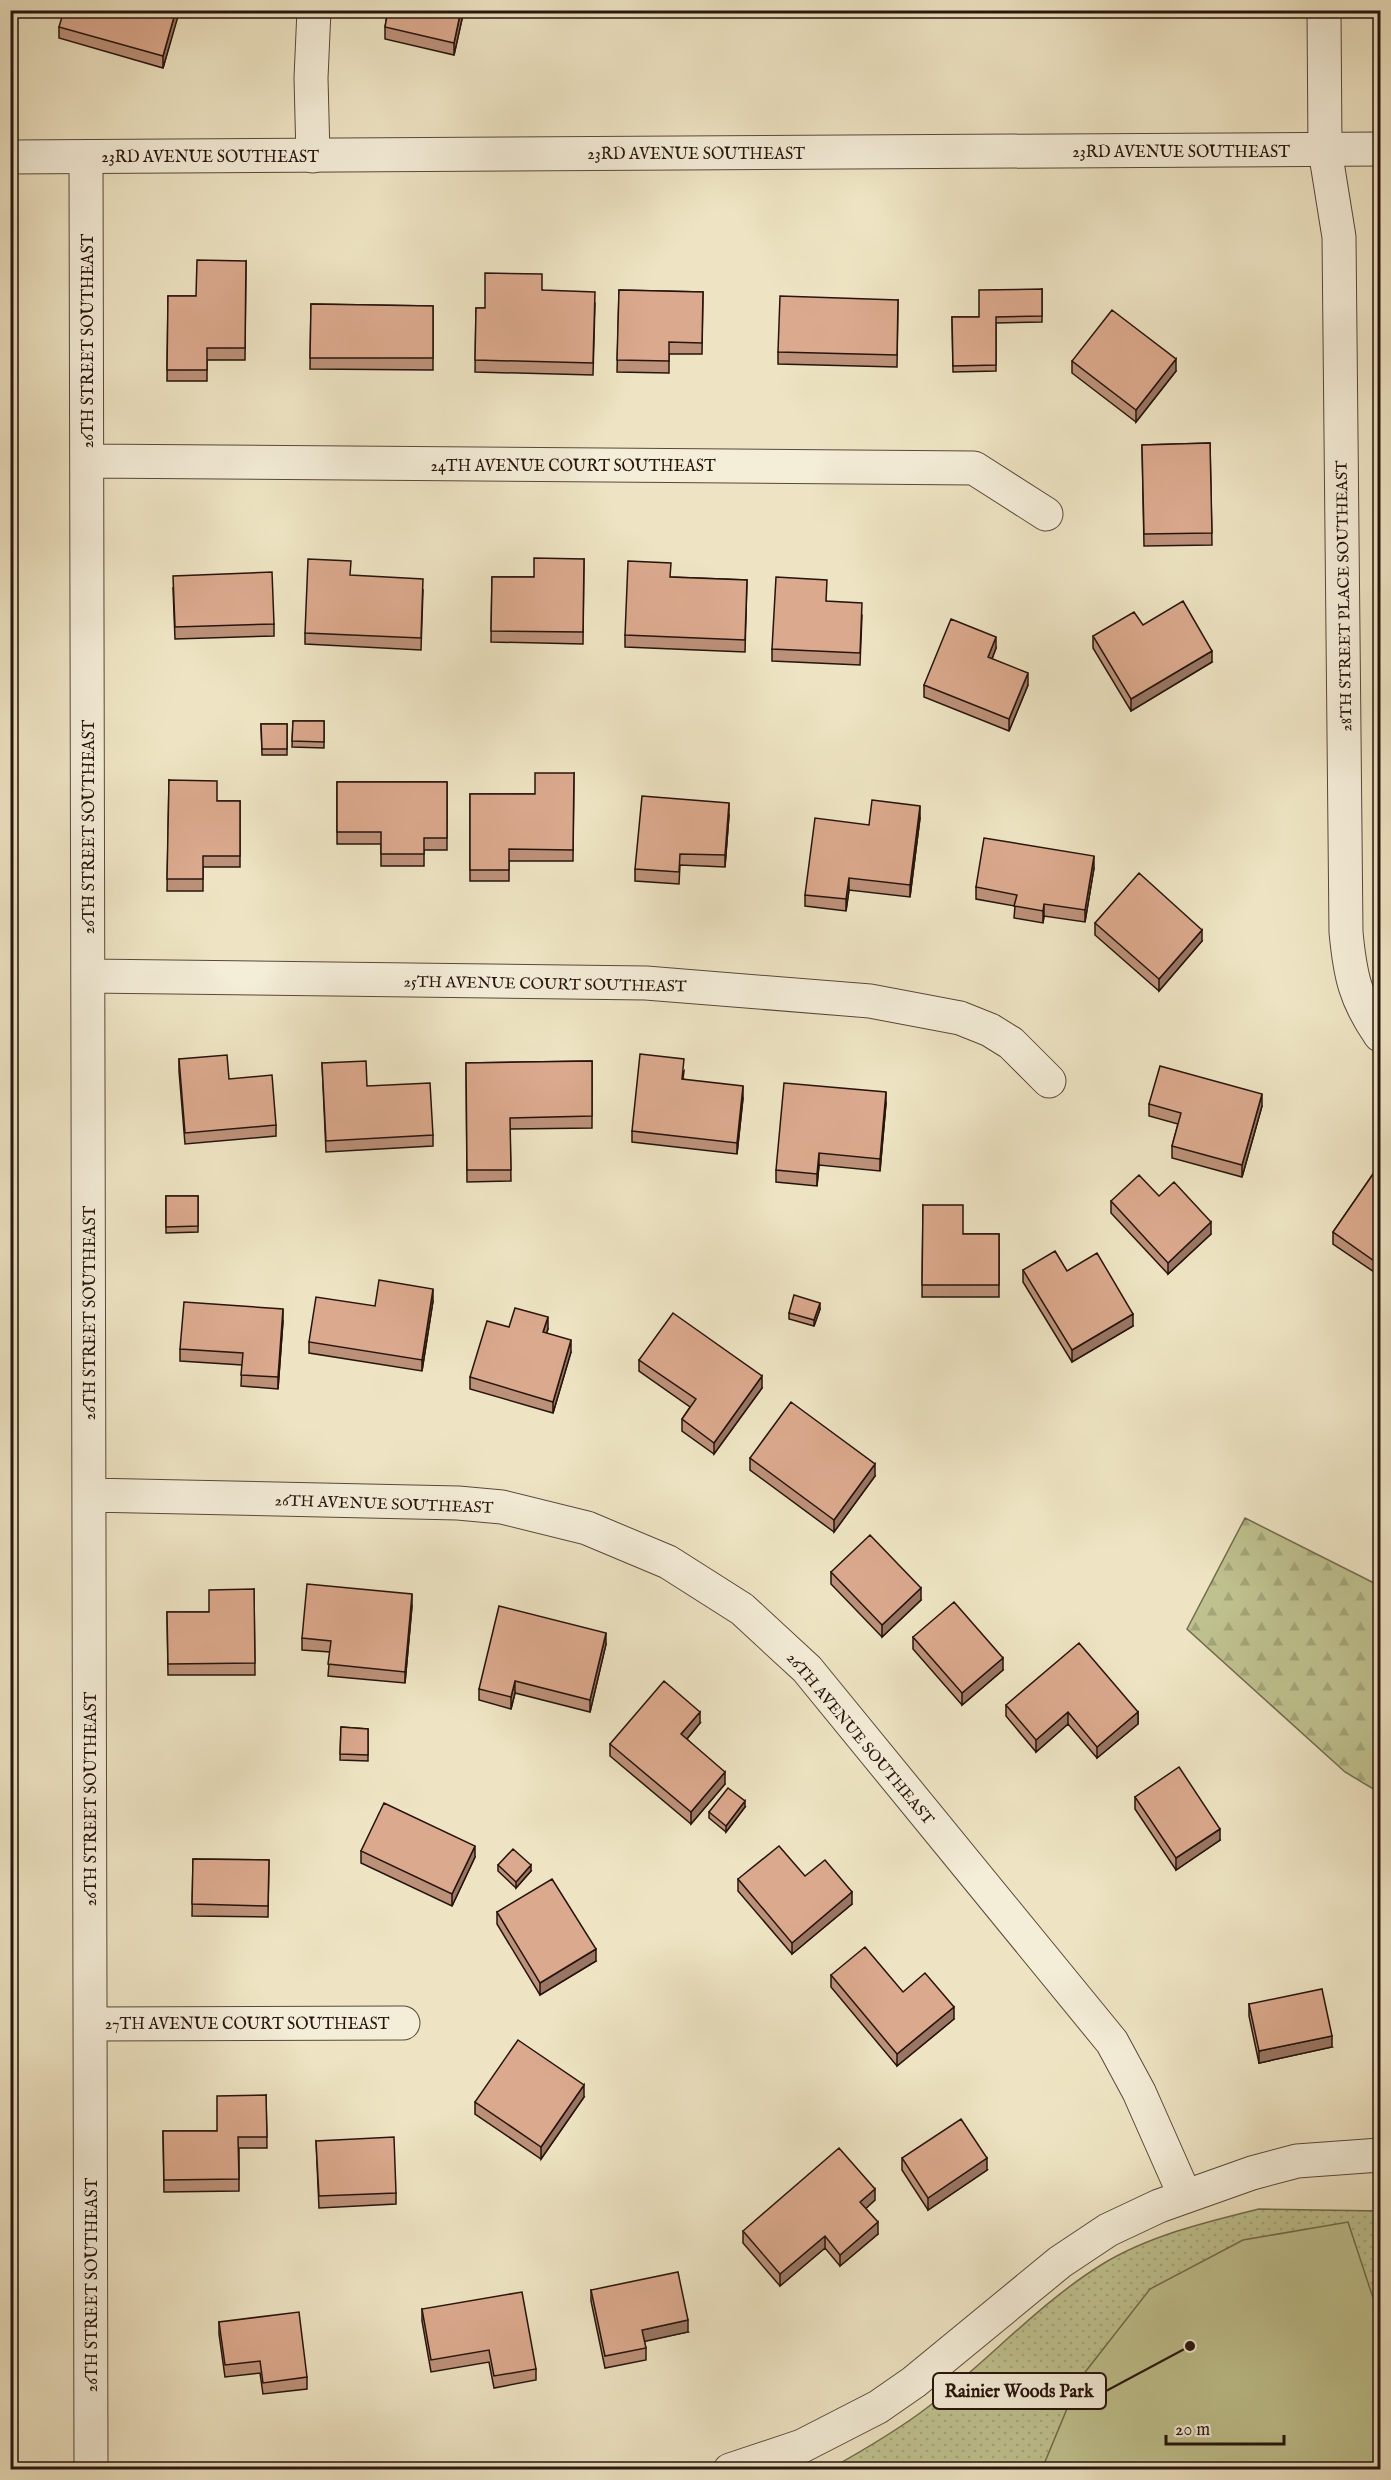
<svg xmlns="http://www.w3.org/2000/svg" width="1391" height="2480" font-family="'IM FELL English',serif">
<style>
.green{fill:url(#green-dots);stroke:#736b4e;stroke-width:1.5}
.forest{fill:url(#forest-firs);stroke:#736b4e;stroke-width:1.5}
.pitch{fill:#bfc28f;stroke:#736b4e;stroke-width:1.5}
.lines{fill:none;stroke-linecap:round;stroke-linejoin:round}
.minor-casing{stroke:#59483a;stroke-width:35}
.tertiary-casing{stroke:#59483a;stroke-width:35}
.minor{stroke:#f4edd8;stroke-width:33}
.tertiary{stroke:#f4edd8;stroke-width:33}
.wall{fill:#bc9179;stroke:#27140d;stroke-width:1.5}
.shaded-wall{fill:#997663;stroke:#27140d;stroke-width:1.5}
.building{fill:#dba98d;stroke:#27140d;stroke-width:1.5}
.labels{text-anchor:middle;stroke-width:6;stroke-linejoin:round;paint-order:stroke}
.street-label{font-size:16px;fill:#27140d;stroke:#f4edd8}
.leader{fill:none;stroke:#27140d;stroke-width:2}
.callout-dot{fill:#27140d;stroke:#f4edd8;stroke-width:2}
.callout{fill:#f4edd8;stroke:#27140d;stroke-width:2}
.callout-label{font-size:18px;text-anchor:middle;font-weight:bold;fill:#27140d}
</style>
<defs>
<pattern id="green-dots" width="8" height="8" patternUnits="userSpaceOnUse" patternTransform="scale(1.5)"><rect width="8" height="8" fill="#bfc28f"/><path d="M2 2h.1M6 6h.1" fill="none" stroke="#a4a67a" stroke-width="1.8" stroke-linecap="round"/></pattern>
<pattern id="forest-firs" width="22" height="20" patternUnits="userSpaceOnUse" patternTransform="scale(1.5)"><rect width="22" height="20" fill="#bfc28f"/><path d="M5 1l3.5 6h-7zM16 11l3.5 6h-7z" fill="#a4a67a"/></pattern>
</defs>
<rect width="100%" height="100%" fill="#eee4c3"/>
<filter id="stains"><feTurbulence type="fractalNoise" baseFrequency=".00333" numOctaves="4"/><feColorMatrix values="0 0 0 0 .2 0 0 0 0 .09 0 0 0 0 .02 0 0 0 .5 -.17"/></filter>
<radialGradient id="worn" r=".72"><stop offset=".6" stop-color="#630" stop-opacity="0"/><stop offset="1" stop-color="#630" stop-opacity=".3"/></radialGradient>
<path class="green" d="M1259 2209 1380 2211V2469L828 2470C862 2451 897 2431 928 2407 987 2362 1038 2304 1101 2265 1148 2236 1206 2222 1259 2209Z"/>
<path class="forest" d="M1245 1518 1380 1586V1793L1345 1772 1187 1629Z"/>
<path class="pitch" d="M1348 2222 1380 2319V2469H1042L1079 2380 1150 2289 1243 2240Z"/>
<g class="lines">
<g class="minor-casing">
<path id="minor" d="M1324 10 1325 150 1339 237 1346 932C1350 975 1355 999 1380 1035
M313 156 311 78 314 10
M86 157 91 2470
M87 461 974 468 1046 514
M88 976 646 983 870 1001 960 1018 990 1030 1011 1043 1049 1081
M89 1495 458 1503 502 1507 587 1528 668 1562 742 1609 807 1669 1112 2042 1139 2092 1185 2196
M91 2024 403 2023
M730 2470 802 2446 878 2407 914 2382 1060 2262 1108 2230 1159 2206 1252 2173 1297 2161 1380 2155"/>
</g>
<g class="tertiary-casing">
<path id="tertiary" d="M10 157 1380 149"/>
</g>
<use href="#minor" class="minor"/>
<use href="#tertiary" class="tertiary"/>
</g>
<path class="wall" d="M179 10 163 68 59 38V27Z
M388 10H464L454 55 385 39V27Z
M246 261 245 360H207V381H167L168 296H196Z
M1042 289V322L996 323V371L953 372 952 317H979Z
M542 290 595 303 593 375 475 372 476 308H485Z
M619 290 703 292 702 354H669V373L617 372Z
M898 300 897 367 778 364V352Z
M311 304 433 306V370L310 369Z
M1072 361 1176 371 1136 422 1072 373Z
M1210 443 1212 545 1144 546 1142 445Z
M584 559 583 644 491 642 492 577H534Z
M671 577 747 580 745 652 625 647V635Z
M173 588 274 624V636L175 639Z
M423 590 421 650 305 644V633Z
M826 601 862 615 860 665 772 661V649Z
M1143 625 1212 662 1131 711 1093 648V636Z
M996 648 992 659 1028 685 1009 731 924 697V685Z
M293 721H324V748L292 747Z
M261 724H287V755H262Z
M574 773 573 861H509V881H470V794H535Z
M169 780 217 801H240V867H203V891H167Z
M337 782H447V850H424V866H381V844H337Z
M729 815 725 867 680 865 679 884 635 881V869Z
M920 818 910 897 849 890 846 911 805 906V895L869 825Z
M1094 868 1085 922 1044 916 1043 923 1014 918 1015 906 976 899V887Z
M1095 923 1202 941 1159 991 1095 935Z
M179 1059 229 1079 276 1125V1136L185 1144 179 1071Z
M592 1061V1128L510 1129 511 1181 467 1182 466 1063Z
M322 1063 433 1135V1146L326 1152Z
M684 1071 683 1079 743 1098 737 1154 632 1142V1131Z
M886 1103 880 1171 819 1165 817 1186 776 1182V1170Z
M1149 1104 1262 1106 1242 1177 1172 1158V1146L1178 1124 1149 1116Z
M1380 1164V1276L1333 1244V1232Z
M166 1196H198V1232L166 1233Z
M1159 1196 1211 1234 1168 1274 1111 1213V1201Z
M923 1205 963 1234H999V1297H922Z
M1023 1270 1067 1271 1133 1326 1072 1362 1023 1282Z
M433 1301 422 1371 309 1353V1342L375 1306Z
M820 1309 814 1326 789 1319V1313Z
M283 1321 278 1389 241 1386 242 1365 180 1361V1349Z
M509 1327 548 1329 546 1333 571 1352 553 1413 470 1389V1377Z
M639 1360 762 1388 714 1454 682 1431V1419L690 1407 639 1371Z
M750 1458 875 1476 834 1532 750 1470Z
M831 1572 921 1600 882 1637 831 1584Z
M254 1589 255 1675H168L167 1612H209Z
M412 1606 405 1683 328 1676 330 1652 302 1650V1638Z
M913 1637 1003 1670 962 1705 913 1649Z
M606 1644 590 1712 515 1693 511 1709 479 1700V1689Z
M1006 1705 1138 1712V1724L1097 1758 1068 1724 1036 1752 1006 1716Z
M700 1723 687 1739 725 1784 691 1824 610 1756V1744Z
M341 1727 368 1729V1761L340 1760Z
M1135 1797 1220 1840 1176 1870 1135 1809Z
M745 1807 726 1832 709 1818V1812Z
M361 1851 475 1857 452 1906 361 1863Z
M193 1859 269 1860 268 1917 192 1916Z
M498 1865 531 1871 516 1888 498 1871Z
M805 1876 852 1904 792 1954 738 1891V1879Z
M497 1912 596 1961 540 1995 497 1924Z
M831 1975 903 1992 954 2019 897 2066 831 1987Z
M1249 2004 1332 2047 1259 2063 1249 2016Z
M266 2095 267 2148H239V2191L164 2192 163 2131H217Z
M584 2097 541 2159 475 2114V2102Z
M316 2141 396 2193V2204L319 2208Z
M902 2158 987 2170 928 2210 902 2170Z
M875 2200 866 2208 878 2234 840 2266 825 2248 780 2286 743 2243V2231Z
M591 2290 688 2332 644 2341 646 2348V2360L605 2368 591 2301Z
M422 2309 536 2369V2380L494 2388 489 2362 431 2372 422 2321Z
M219 2322 307 2377V2389L263 2394 260 2373 225 2377 219 2334Z"/>
<path class="shaded-wall" d="M176 10H179V13L163 68V56Z
M461 10H464L454 55V43Z
M1176 359V371L1136 422V410Z
M996 637V648L988 669V657Z
M1212 651V662L1131 711V699Z
M1028 673V685L1009 731V719Z
M729 803V815L725 867V855Z
M920 806V818L910 897V885Z
M1094 856V868L1085 922V910Z
M849 878V890L846 911V899Z
M1044 904V916L1043 923V911Z
M1202 930V941L1159 991V979Z
M743 1086V1098L737 1154V1143Z
M886 1092V1103L880 1171V1159Z
M1262 1094V1106L1242 1177V1165Z
M819 1153V1165L817 1186V1174Z
M1211 1222V1234L1168 1274V1263Z
M433 1289V1301L422 1371V1360Z
M820 1303V1309L814 1326V1320Z
M283 1309V1321L278 1389V1377Z
M1133 1314V1326L1072 1362V1350Z
M548 1317V1329L543 1344V1332Z
M571 1340V1352L553 1413V1402Z
M762 1376V1388L714 1454V1443Z
M875 1464V1476L834 1532V1520Z
M921 1588V1600L882 1637V1625Z
M412 1594V1606L405 1683V1672Z
M606 1633V1644L590 1712V1700Z
M1003 1658V1670L962 1705V1693Z
M515 1681V1693L511 1709V1697Z
M700 1712V1723L681 1746V1734Z
M1068 1712V1724L1036 1752V1740Z
M1138 1712V1724L1097 1758V1747Z
M725 1772V1784L691 1824V1812Z
M745 1801V1807L726 1832V1826Z
M1220 1829V1840L1176 1870V1858Z
M475 1846V1857L452 1906V1894Z
M531 1865V1871L516 1888V1882Z
M852 1892V1904L792 1954V1943Z
M596 1949V1961L540 1995V1983Z
M954 2007V2019L897 2066V2054Z
M1332 2036V2047L1259 2063V2051Z
M584 2085V2097L541 2159V2147Z
M987 2158V2170L928 2210V2198Z
M875 2189V2200L860 2214V2202Z
M878 2222V2234L840 2266V2255Z
M825 2236V2248L780 2286V2274Z
M688 2320V2332L642 2342V2330Z"/>
<path class="building" d="M64 10H176L163 56 59 27Z
M388 10H461L454 43 385 27Z
M197 260 246 261 245 348H207V370H167L168 296H196Z
M485 273 542 274V290L595 292 593 363 475 360 476 308H485Z
M1042 289V316L996 317V365L953 366 952 317H979V290Z
M619 290 703 292 702 343 669 342V361L617 360Z
M780 296 898 300 897 355 778 352Z
M311 304 433 306V358H310Z
M1112 310 1176 359 1136 410 1072 361Z
M1210 443 1212 533 1144 534 1142 445Z
M534 558 584 559 583 632 491 631 492 577H534Z
M308 559 351 561 350 575 423 579 421 638 305 633Z
M628 561 671 563 670 577 747 580 745 640 625 635Z
M272 572 274 624 175 627 173 576Z
M776 577 827 580 826 601 862 603 860 653 772 649Z
M1183 601 1212 651 1131 699 1093 636 1134 612 1143 625Z
M951 619 996 637 988 657 1028 673 1009 719 924 685Z
M293 721H324V742L292 741Z
M261 724H287V749H262Z
M535 773H574L573 850 509 849V870H470V794H535Z
M169 780 217 781V801H240V856H203V879H167Z
M337 782H447V838H424V854H381V832H337Z
M642 796 729 803 725 855 680 854 679 872 635 869Z
M872 800 920 806 910 885 849 878 846 899 805 895 815 818 869 825Z
M984 838 1094 856 1085 910 1044 904 1043 911 1014 906 1017 895 976 887Z
M1139 873 1202 930 1159 979 1095 923Z
M640 1054 684 1059 682 1079 743 1086 737 1143 632 1131Z
M227 1055 229 1079 272 1075 276 1125 185 1133 179 1059Z
M366 1061 367 1086 430 1083 433 1135 326 1141 322 1063Z
M592 1061V1116L510 1118 511 1170H467L466 1063Z
M1160 1066 1262 1094 1242 1165 1172 1146 1181 1113 1149 1104Z
M784 1083 886 1092 880 1159 819 1153 817 1174 776 1170Z
M1380 1164V1265L1333 1232Z
M1139 1175 1159 1196 1174 1182 1211 1222 1168 1263 1111 1201Z
M166 1196H198V1226L166 1227Z
M923 1205H963V1234H999V1285H922Z
M1055 1251 1067 1271 1097 1253 1133 1314 1072 1350 1023 1270Z
M379 1280 433 1289 422 1360 309 1342 316 1297 375 1306Z
M794 1295 820 1303 814 1320 789 1313Z
M184 1302 283 1309 278 1377 241 1375 243 1353 180 1349Z
M515 1308 548 1317 543 1332 571 1340 553 1402 470 1377 487 1321 509 1327Z
M673 1313 762 1376 714 1443 682 1419 696 1399 639 1360Z
M791 1402 875 1464 834 1520 750 1458Z
M870 1535 921 1588 882 1625 831 1572Z
M307 1584 412 1594 405 1672 328 1664 331 1641 302 1638Z
M254 1589 255 1663 168 1664 167 1612H209V1590Z
M954 1602 1003 1658 962 1693 913 1637Z
M499 1606 606 1633 590 1700 515 1681 511 1697 479 1689Z
M1079 1643 1138 1712 1097 1747 1068 1712 1036 1740 1006 1705Z
M664 1681 700 1712 681 1734 725 1772 691 1812 610 1744Z
M341 1727 368 1729V1755L340 1754Z
M1179 1767 1220 1829 1176 1858 1135 1797Z
M728 1788 745 1801 726 1826 709 1812Z
M384 1803 475 1846 452 1894 361 1851Z
M779 1846 805 1876 825 1860 852 1892 792 1943 738 1879Z
M513 1849 531 1865 516 1882 498 1865Z
M193 1859 269 1860 268 1906 192 1904Z
M552 1879 596 1949 540 1983 497 1912Z
M865 1947 903 1992 925 1973 954 2007 897 2054 831 1975Z
M1322 1989 1332 2036 1259 2051 1249 2004Z
M518 2040 584 2085 541 2147 475 2102Z
M266 2095 267 2137H238L239 2179 164 2180 163 2131H217V2096Z
M961 2119 987 2158 928 2198 902 2158Z
M394 2137 396 2193 319 2196 316 2141Z
M839 2148 875 2189 860 2202 878 2222 840 2255 825 2236 780 2274 743 2231Z
M678 2272 688 2320 642 2330 646 2348 605 2356 591 2290Z
M522 2292 536 2369 494 2376 489 2350 431 2360 422 2309Z
M299 2312 307 2377 263 2383 260 2361 225 2365 219 2322Z"/>
<g class="labels">
<g class="street-label">
<text x="1181" y="157">23RD AVENUE SOUTHEAST</text>
<text x="696" y="159">23RD AVENUE SOUTHEAST</text>
<text x="210" y="162">23RD AVENUE SOUTHEAST</text>
<text transform="translate(87 341) rotate(-90)" y="6">26TH STREET SOUTHEAST</text>
<text x="573" y="471">24TH AVENUE COURT SOUTHEAST</text>
<text transform="translate(1343 596) rotate(-91)" y="6">28TH STREET PLACE SOUTHEAST</text>
<text transform="translate(88 827) rotate(-90)" y="6">26TH STREET SOUTHEAST</text>
<text transform="translate(545 983) rotate(1)" y="6">25TH AVENUE COURT SOUTHEAST</text>
<text transform="translate(89 1313) rotate(-90)" y="6">26TH STREET SOUTHEAST</text>
<text transform="translate(384 1503) rotate(2)" y="6">26TH AVENUE SOUTHEAST</text>
<text transform="translate(861 1738) rotate(50)" y="6">26TH AVENUE SOUTHEAST</text>
<text transform="translate(90 1799) rotate(-90)" y="6">26TH STREET SOUTHEAST</text>
<text x="247" y="2029">27TH AVENUE COURT SOUTHEAST</text>
<text transform="translate(91 2285) rotate(-90)" y="6">26TH STREET SOUTHEAST</text>
</g>
</g>
<path class="leader" d="M1190 2346L1106 2391"/>
<circle class="callout-dot" cx="1190" cy="2346" r="6"/>
<rect class="callout" x="933" y="2373" width="173" height="36" rx="6"/>
<g class="callout-label">
<text x="1019" y="2397">Rainier Woods Park</text>
</g>
<rect width="1391" height="2480" fill="none" stroke="#eee4c3" stroke-width="36"/>
<rect x="12" y="12" width="1367" height="2456" fill="none" stroke="#27140d" stroke-width="3"/>
<rect x="18" y="18" width="1355" height="2444" fill="none" stroke="#27140d" stroke-width="1.5"/>
<path d="M1166 2435v9h118v-9" fill="none" stroke="#27140d" stroke-width="3"/>
<text x="1175" y="2435" font-size="18" fill="#27140d" stroke="#f4edd8" stroke-width="4.5" paint-order="stroke">20 m</text>
<rect width="100%" height="100%" filter="url(#stains)"/>
<rect width="100%" height="100%" fill="url(#worn)"/>
</svg>
